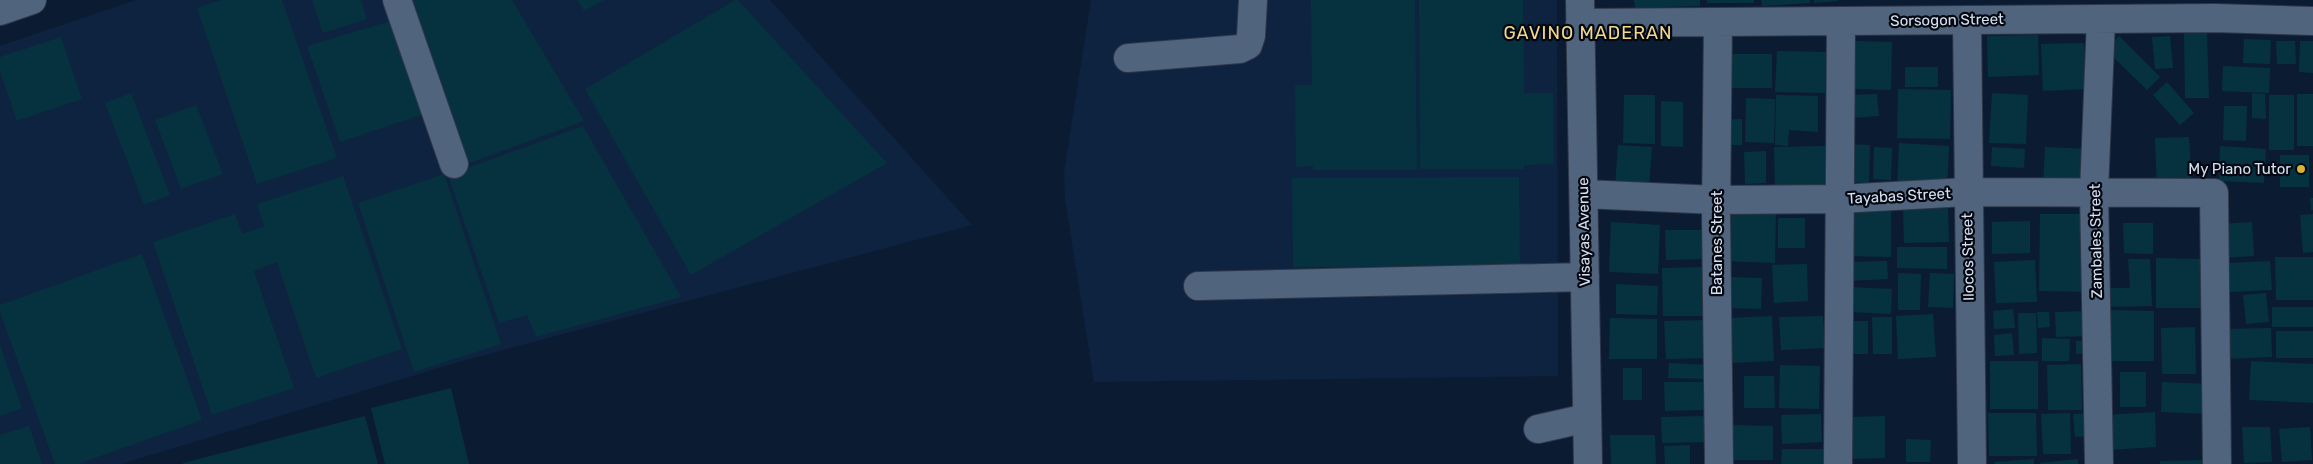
<svg xmlns="http://www.w3.org/2000/svg" width="2313" height="464" font-family="Rubik,sans-serif">
<style>
.built{fill:#0e233f}
.building{fill:#06323f}
.lines{fill:none;stroke-linecap:round;stroke-linejoin:round}
.minor-casing{stroke:#2f3648;stroke-width:30}
.minor{stroke:#50647e;stroke-width:28}
.poi-dot{fill:#dab333;stroke:#020710;stroke-width:2}
.labels{text-anchor:middle;stroke-width:4.5;stroke-linejoin:round;paint-order:stroke}
.street-label{font-size:15px;fill:#d5e0f0;stroke:#020710}
.poi-label{font-size:15px;fill:#d5e0f0;stroke:#020710;text-anchor:end}
.quarter-label{font-size:18px;letter-spacing:1px;fill:#f3d98c;stroke:#020710}
</style>
<rect width="100%" height="100%" fill="#0b1c32"/>
<path class="built" d="M136 0H770L972 225 455 363 121 464H0V46Z
M1091 0H1557L1558 376 1094 382 1065 199 1064 172Z"/>
<path class="building" d="M221 0H282L337 158 257 184 197 8Z
M312 0H361L367 19 323 33Z
M401 0H512L584 121 464 165Z
M577 0H604L584 11Z
M735 0H738L887 163 691 275 585 89Z
M1311 0H1415L1417 170H1313V166L1296 167 1295 85H1312Z
M1419 0H1523L1524 93H1553L1554 164 1524 165V169H1420Z
M1634 0H1700V6L1635 8Z
M1707 0H1754V3H1707Z
M1761 0H1810V3L1762 6Z
M1814 0H1838V1L1814 3Z
M397 19 430 112 340 142 307 46Z
M2184 32H2207L2209 98H2185Z
M2038 35 2039 75 1988 77 1987 36Z
M2119 36 2160 77 2147 90 2106 50Z
M2170 36 2173 68 2155 69 2152 37Z
M61 37 82 99 17 121 0 71V57Z
M2244 39 2271 40 2270 64 2243 63Z
M1855 41 1892 42 1891 90 1854 89Z
M2276 41H2295L2296 64H2277Z
M2300 41H2313V73L2299 72Z
M2084 43 2086 89 2043 91 2041 44Z
M1777 51 1826 52 1825 93 1775 92Z
M1728 54H1772V88H1728Z
M2223 66 2270 68 2269 93 2222 91Z
M1905 67H1938V87H1905Z
M2167 82 2194 113 2180 125 2153 95Z
M1898 89 1951 90 1950 139 1897 138Z
M131 93 170 195 144 205 105 103Z
M1992 93 2028 95 2026 144 1989 143Z
M2252 93 2265 94 2266 119 2252 118Z
M1877 94 1879 116 1851 118 1850 95Z
M2297 94H2313V146H2297Z
M1624 95H1655V144L1623 143Z
M1776 95 1818 96V132L1789 130 1788 146 1775 145Z
M2269 95H2294V150H2269Z
M1746 98 1775 99 1774 143 1745 142Z
M1661 101 1683 102V147L1661 146Z
M196 105 223 174 181 189 155 120Z
M2224 106H2247L2246 141 2223 140Z
M1742 119V145H1720V120Z
M583 126 681 297 536 337 527 315 499 323 448 175Z
M2189 137 2192 186 2157 188 2155 138Z
M1899 143 1949 146 1947 191 1897 188Z
M1844 144 1870 145 1869 183 1843 182Z
M1618 145 1652 147 1649 188 1615 185Z
M1825 146 1826 193H1775L1774 147Z
M2220 146 2266 149 2264 183 2219 181Z
M1874 147 1892 148 1891 180 1873 179Z
M1992 147 2025 149 2024 168 1991 166Z
M2045 147 2087 149 2086 190 2043 188Z
M1766 151V183L1745 184 1744 152Z
M2280 155H2309V187H2280Z
M444 174 501 344 414 372 358 203Z
M343 176 402 349 316 378 277 262 254 271 294 388 212 415 153 242 235 214 242 234 264 226 257 204Z
M1519 177 1520 266 1293 267 1292 178Z
M2310 198H2313V210H2311Z
M1849 208 1891 209V257L1849 256Z
M1948 208 1949 242 1904 243 1903 209Z
M1722 210 1776 211 1775 263 1721 261Z
M2040 214H2087V292L2039 291Z
M2313 214V252L2303 253 2300 215Z
M1778 218H1805V248H1778Z
M2030 221V253L1992 254V222Z
M1611 222 1660 225 1658 274 1609 272Z
M2252 222 2254 256 2222 258 2221 224Z
M2123 223H2153V254L2124 253Z
M1665 230H1707V259L1666 260Z
M1897 247H1947V269L1897 268Z
M142 254 202 420 78 464H55L0 312V305Z
M2275 257H2313V300H2276Z
M2156 258 2206 259V308H2156Z
M2128 259H2150L2152 306 2106 307V288H2130Z
M2035 260 2037 302 1996 303 1994 262Z
M1887 261 1888 279 1847 281 1846 262Z
M2270 261 2272 290 2230 292 2228 263Z
M1807 264 1808 301 1774 303 1772 265Z
M1709 267V316H1663L1662 268Z
M1898 273 1921 274 1920 310H1898Z
M1930 273 1954 274 1953 308 1928 307Z
M1730 277 1762 278 1761 309 1729 308Z
M1616 284 1658 286 1657 315 1616 314Z
M1850 287 1892 289 1891 314 1848 312Z
M2266 293 2269 322 2246 324 2243 295Z
M2272 307H2313V327H2272Z
M2013 309 2015 328 1994 329 1993 311Z
M2105 310 2154 311V361H2105Z
M2088 311 2089 336 2056 337 2055 312Z
M2037 312H2049L2050 327 2038 328Z
M2018 313H2036L2037 353 2019 354Z
M1933 314 1936 357 1898 359 1896 316Z
M1772 316 1774 361 1731 363 1729 318Z
M1823 316 1825 348 1781 350 1779 317Z
M1872 317H1892V354H1873Z
M1610 318 1657 319V359H1609Z
M1709 320 1710 358 1666 359 1664 321Z
M1846 321H1868V354H1846Z
M2195 327 2196 374H2162L2161 328Z
M2271 328 2272 357 2226 359 2225 329Z
M2276 331H2313V358H2276Z
M2012 333 2014 355 1995 356 1994 335Z
M2042 338 2070 339 2069 361H2042Z
M2089 340V354H2076V341Z
M0 345 22 408 0 416Z
M1990 361H2038V409H1990Z
M2251 361 2313 364V403L2249 400Z
M1669 363 1708 365 1707 379 1668 378Z
M2081 364 2082 410H2048L2047 365Z
M1780 365 1820 366 1819 409 1779 408Z
M1623 368H1642V400H1623Z
M2120 372H2146V407H2120Z
M1744 376H1774L1775 408H1744Z
M1664 382H1703L1704 410 1665 411Z
M2162 382 2210 384 2209 414 2161 412Z
M451 388 469 464H385L371 408Z
M2155 412 2156 447 2108 450 2106 415Z
M1988 413H2036L2037 456H1989Z
M2070 413 2071 454H2043L2041 414Z
M2088 413 2089 436 2075 437 2073 414Z
M1821 414 1822 442 1782 444 1781 415Z
M365 416 378 464H183V463Z
M1708 416V442L1662 443 1661 417Z
M1885 416V458L1851 459 1850 417Z
M1731 425 1773 426V460H1731Z
M29 426 42 464H0V435Z
M2242 427H2270L2272 462 2244 463Z
M2310 427 2312 460 2282 462 2279 429Z
M1610 435H1655L1656 464H1611Z
M1906 439 1931 440 1930 462H1906Z
M1690 445V464H1665L1664 446Z
M1782 449H1827V464H1781Z
M2034 459V464H1995L1994 462Z
M2078 459V464H2040V463Z
M2205 460V464H2160V461Z"/>
<g class="lines">
<g class="minor-casing">
<path id="minor" d="M397 0 454 164
M1580 0 1588 464
M0 11 32 0
M1967 20 1972 464
M1718 22 1716 214 1719 464
M1580 23 2215 18 2313 21
M1128 58 1240 49 1248 45 1251 36 1253 0
M1584 194 1717 200 1839 199 1967 192 2214 193 2217 464
M1198 286 1585 277
M1538 429 1587 418
M1838 464 1841 21
M2099 464 2094 192 2101 19"/>
</g>
<use href="#minor" class="minor"/>
</g>
<circle class="poi-dot" cx="2301" cy="169" r="5"/>
<g class="labels">
<g class="street-label">
<text transform="translate(1947 20) rotate(-1)" y="5">Sorsogon Street</text>
<text transform="translate(1899 196) rotate(-3)" y="5">Tayabas Street</text>
<text transform="translate(1584 232) rotate(-91)" y="5">Visayas Avenue</text>
<text transform="translate(2096 241) rotate(-91)" y="5">Zambales Street</text>
<text transform="translate(1717 243) rotate(-90)" y="5">Batanes Street</text>
<text transform="translate(1968 257) rotate(-91)" y="5">Ilocos Street</text>
</g>
<g class="poi-label">
<text x="2291" y="174">My Piano Tutor</text>
</g>
<g class="quarter-label">
<text x="1588" y="39">GAVINO MADERAN</text>
</g>
</g>
</svg>
